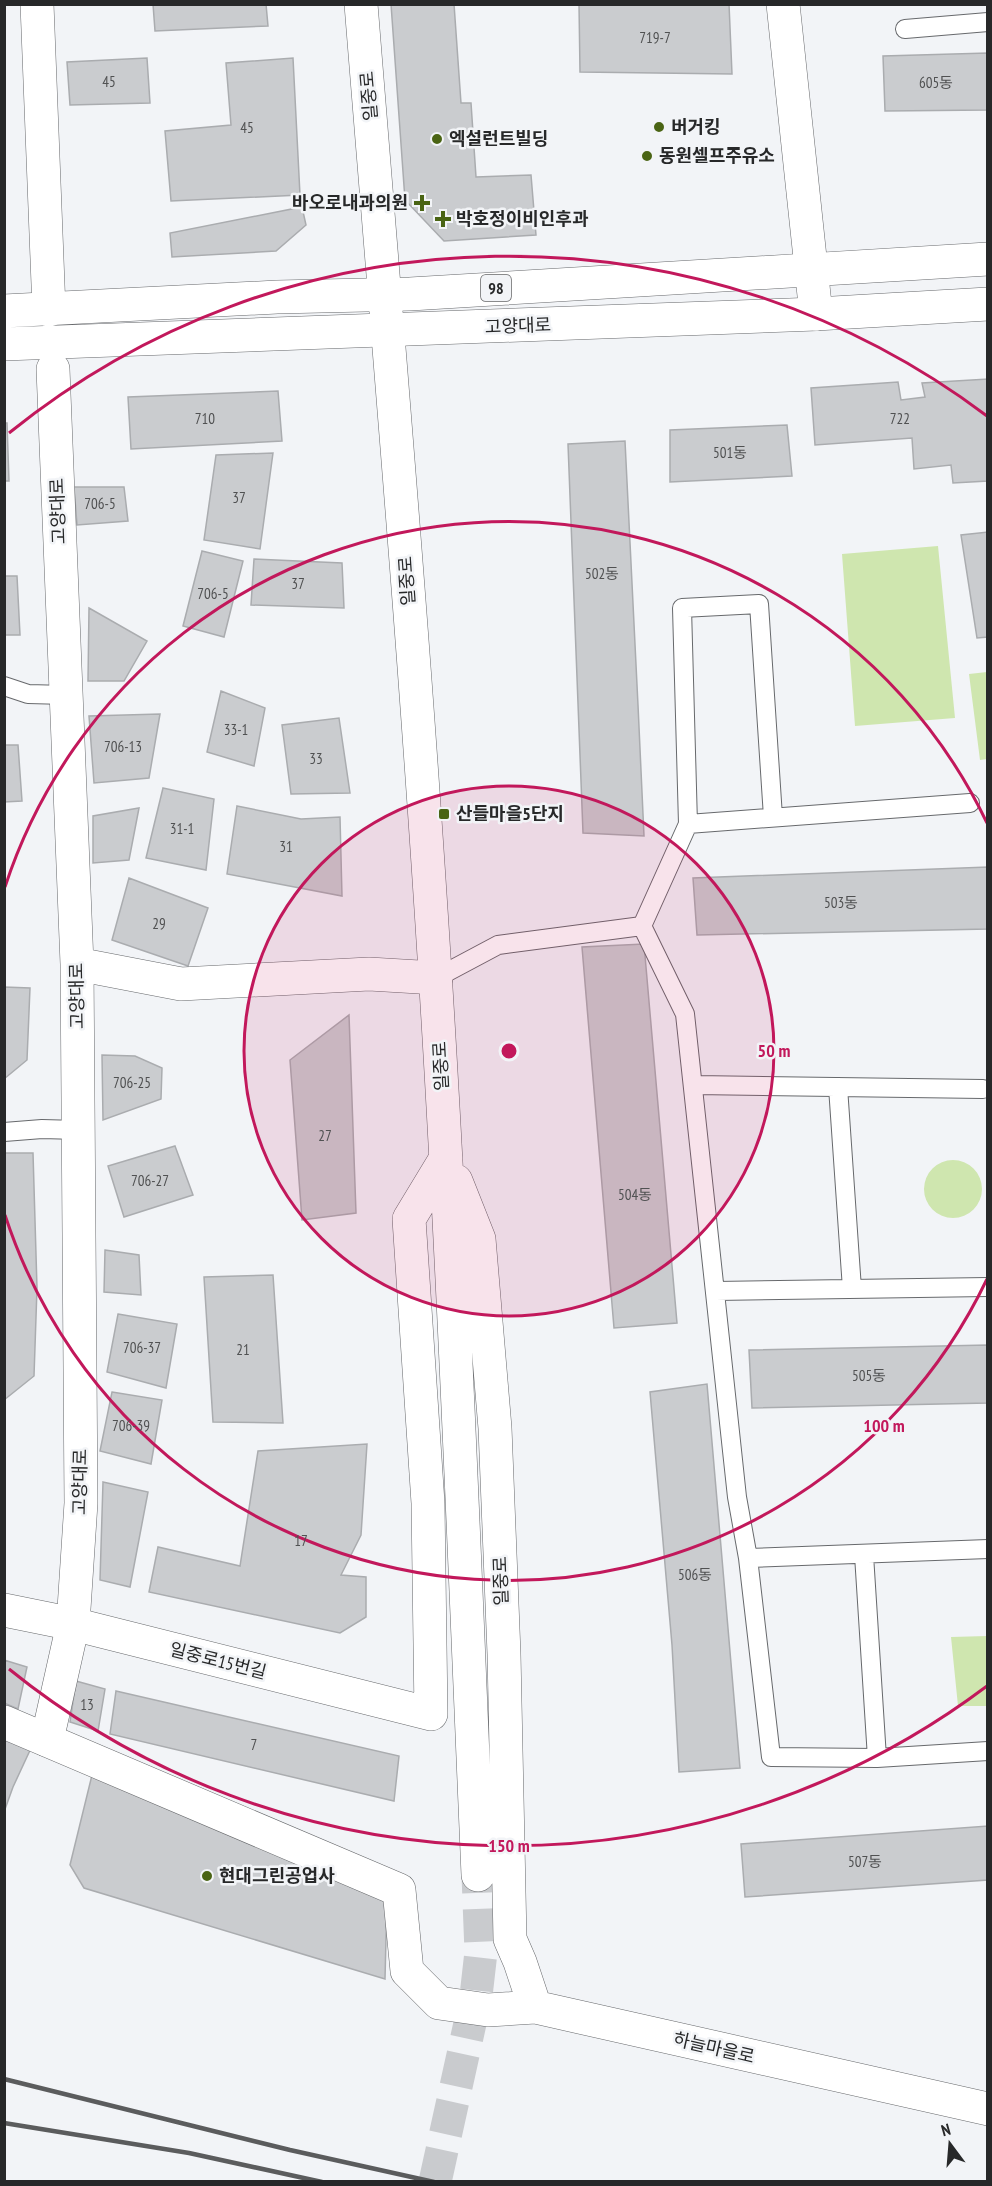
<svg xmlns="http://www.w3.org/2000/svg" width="992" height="2186" font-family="'PT Sans Narrow','Noto Sans KR',sans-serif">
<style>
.green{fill:#cfe6af}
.building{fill:#cacccf;stroke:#aaacaf;stroke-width:1.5}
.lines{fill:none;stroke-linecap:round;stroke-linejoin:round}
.secondary-tunnel{stroke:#c9cbce;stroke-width:33;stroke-dasharray:33 16;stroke-linecap:butt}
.lane-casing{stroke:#67696c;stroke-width:20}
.street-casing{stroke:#67696c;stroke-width:34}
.secondary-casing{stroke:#67696c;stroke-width:34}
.primary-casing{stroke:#67696c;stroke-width:34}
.lane{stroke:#fff;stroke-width:18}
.street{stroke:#fff;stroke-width:33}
.secondary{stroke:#fff;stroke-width:33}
.primary{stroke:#fff;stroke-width:33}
.rail{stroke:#5b5c5d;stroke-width:4.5}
.ring{fill:none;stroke:#c2185b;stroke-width:3}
.poi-dot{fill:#4a6414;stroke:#f2f4f7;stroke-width:2}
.labels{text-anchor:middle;stroke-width:5;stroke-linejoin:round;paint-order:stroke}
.number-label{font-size:15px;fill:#505152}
.shield{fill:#f2f4f7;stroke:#646567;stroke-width:1.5}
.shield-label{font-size:16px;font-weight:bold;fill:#272829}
.street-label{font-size:18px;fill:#272829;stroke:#f2f4f7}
.poi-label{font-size:18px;font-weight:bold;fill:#272829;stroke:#f2f4f7;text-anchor:start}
.centre{fill:#c2185b;stroke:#f2f4f7;stroke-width:3}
.ring-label{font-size:18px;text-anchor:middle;font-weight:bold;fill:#c2185b;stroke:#f2f4f7;stroke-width:5;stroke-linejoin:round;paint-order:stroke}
</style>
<rect width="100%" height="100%" fill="#f2f4f7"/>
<path class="green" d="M938 546 955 718 855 726 842 554Z
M987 672V759L980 760 969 674Z
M924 1189a29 29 0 1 1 58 0a29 29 0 1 1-58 0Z
M987 1636V1706H958L951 1637Z"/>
<path class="building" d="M153 4H266L268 26 155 31Z
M391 4H454L461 103H471L476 177 531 175 536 235 444 241 405 200Z
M579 4H729L732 74 580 72Z
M988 53V110L885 111 883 56Z
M147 58 150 103 70 105 67 62Z
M293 58 300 195 171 201 165 131 231 125 226 63Z
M302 207 306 225 276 251 172 257 170 233Z
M988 379V481L953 483 951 465 914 469 912 438 815 445 811 388 898 382 901 400 925 397 922 383Z
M278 391 282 441 131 449 128 397Z
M4 423H7L9 481H4Z
M787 425 792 476 670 482V430Z
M625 441 638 705 644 836 583 833 568 444Z
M273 453 260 549 204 540 216 455Z
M74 487H124L128 521 77 525Z
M988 532V637L977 638 961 535Z
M202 551 243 561 224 637 183 626Z
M254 559 342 563 344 608 251 605Z
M4 576H17L20 635H4Z
M89 608 147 641 124 681H88Z
M221 691 265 708 254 766 207 752Z
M160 714 149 778 94 783 89 716Z
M339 718 350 793 291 794 282 725Z
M4 745H18L22 801 4 802Z
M163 788 214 799 206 870 146 858Z
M237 806 301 819 340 817 342 896 227 874Z
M139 808 129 860 93 863V816Z
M988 867V929L697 935 693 878Z
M129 878 208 908 188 966 112 940Z
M644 944 677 1323 614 1328 582 947Z
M4 987 30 988 27 1060 4 1079Z
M349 1015 356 1213 302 1220 290 1060Z
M102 1055 135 1056 162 1068 161 1099 103 1120Z
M175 1146 193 1195 124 1217 108 1166Z
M4 1153H33L37 1288 34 1376 4 1400Z
M105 1250 139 1255 141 1295 104 1292Z
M273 1275 283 1423 213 1422 204 1277Z
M118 1314 177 1324 166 1388 107 1372Z
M988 1345V1403L752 1408 749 1350Z
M707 1384 740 1768 679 1772 672 1645 650 1392Z
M112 1392 162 1400 151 1464 100 1451Z
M367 1444 361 1535 341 1575 366 1577V1617L340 1633 149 1592 158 1547 240 1566 258 1451Z
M103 1482 148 1492 130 1587 100 1580Z
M4 1660 27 1667 18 1709 4 1703Z
M76 1681 105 1689 98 1731 70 1722Z
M116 1691 399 1756 394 1801 110 1734Z
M4 1736 32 1746 13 1787 4 1812Z
M93 1771 387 1898 385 1979 84 1888 70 1865Z
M988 1826V1880L745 1897 741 1844Z"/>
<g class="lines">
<path class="secondary-tunnel" d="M435 2182 476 1996 481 1952 478 1875"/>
<g class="lane-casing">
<path id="lane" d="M905 29 988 22
M4 686 28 694 66 695
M688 824 682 608 759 604 773 817
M642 926 685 1014 737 1497 748 1558 771 1757 877 1758 988 1751
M642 926 688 824 970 803
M436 978 498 945 642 926
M695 1085 983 1089
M838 1087 852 1289
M4 1132 42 1129 78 1130
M716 1291 988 1287
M864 1555 877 1758
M748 1558 988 1549"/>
</g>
<g class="street-casing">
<path id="street" d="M37 4 49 310
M783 4 816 314
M77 964 181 984 369 974 436 978
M47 1740 73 1624 81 1503 77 964 53 369"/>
</g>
<g class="secondary-casing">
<path id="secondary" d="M361 4C387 327 415 649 435 972 454 1273 465 1574 478 1875
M456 1181 479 1239 495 1428 504 1654 510 1939 520 1962 535 2007
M4 1610 73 1624 431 1714 428 1503 409 1219 446 1158
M4 1722 399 1890 407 1971 439 2003 488 2010 535 2007 988 2109"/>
</g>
<g class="primary-casing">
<path id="primary" d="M4 311 277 297 410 294 988 259
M4 344 816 314 988 304"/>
</g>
<use href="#lane" class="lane"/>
<use href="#street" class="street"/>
<use href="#secondary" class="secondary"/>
<use href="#primary" class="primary"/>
<path class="rail" d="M4 2079 290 2150 434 2182
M4 2123 189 2153 322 2182"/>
</g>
<circle cx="509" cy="1051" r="265" fill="#c2185b" fill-opacity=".12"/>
<g class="ring">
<circle cx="509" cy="1051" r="265"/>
<path d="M987 1279A530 530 0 0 1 5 1215M5 887A530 530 0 0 1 987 823"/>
<path d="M987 1686A795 795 0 0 1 9 1669M9 433A795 795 0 0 1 987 416"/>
</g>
<g class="poi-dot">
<circle cx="659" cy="127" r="6"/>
<circle cx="437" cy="139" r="6"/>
<circle cx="647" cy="156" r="6"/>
<path d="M419 194h6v6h6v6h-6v6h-6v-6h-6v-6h6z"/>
<path d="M440 210h6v6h6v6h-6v6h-6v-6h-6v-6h6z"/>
<rect x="438" y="808" width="12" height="12" rx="3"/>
<circle cx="207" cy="1876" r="6"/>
</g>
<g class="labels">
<g class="number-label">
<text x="655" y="43">719-7</text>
<text x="109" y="87">45</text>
<text x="936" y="88">605동</text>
<text x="247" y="133">45</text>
<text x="205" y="424">710</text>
<text x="900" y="424">722</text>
<text x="730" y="458">501동</text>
<text x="239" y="503">37</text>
<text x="100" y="509">706-5</text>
<text x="602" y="579">502동</text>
<text x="298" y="589">37</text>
<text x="213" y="599">706-5</text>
<text x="236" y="735">33-1</text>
<text x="123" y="752">706-13</text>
<text x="316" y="764">33</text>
<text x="182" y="834">31-1</text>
<text x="286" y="852">31</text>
<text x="841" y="908">503동</text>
<text x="159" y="929">29</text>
<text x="132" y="1088">706-25</text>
<text x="325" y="1141">27</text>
<text x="150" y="1186">706-27</text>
<text x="635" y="1200">504동</text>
<text x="142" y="1353">706-37</text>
<text x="243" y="1355">21</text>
<text x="869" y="1381">505동</text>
<text x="131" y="1431">706-39</text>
<text x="301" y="1546">17</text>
<text x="695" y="1580">506동</text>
<text x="87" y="1710">13</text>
<text x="254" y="1750">7</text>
<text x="865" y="1867">507동</text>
</g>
<rect class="shield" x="481" y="275" width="30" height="26" rx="4.5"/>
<g class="shield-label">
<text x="496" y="294">98</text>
</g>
<g class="street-label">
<text transform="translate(369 96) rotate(-95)" y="6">일중로</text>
<text transform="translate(518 326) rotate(-2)" y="6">고양대로</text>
<text transform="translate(58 511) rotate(-92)" y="6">고양대로</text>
<text transform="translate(407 581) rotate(-94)" y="6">일중로</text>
<text transform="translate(77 996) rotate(-91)" y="6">고양대로</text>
<text transform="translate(441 1066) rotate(-93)" y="6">일중로</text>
<text transform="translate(80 1482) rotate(-89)" y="6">고양대로</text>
<text transform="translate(501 1581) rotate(-92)" y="6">일중로</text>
<text transform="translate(218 1661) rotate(14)" y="6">일중로15번길</text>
<text transform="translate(714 2048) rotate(13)" y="6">하늘마을로</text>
</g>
<g class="poi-label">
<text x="671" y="133">버거킹</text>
<text x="449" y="145">엑설런트빌딩</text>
<text x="659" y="162">동원셀프주유소</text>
<text x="408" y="209" text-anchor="end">바오로내과의원</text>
<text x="456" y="225">박호정이비인후과</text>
<text x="456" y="820">산들마을5단지</text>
<text x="219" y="1882">현대그린공업사</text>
</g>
</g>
<circle cx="509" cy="1051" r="9" class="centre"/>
<g class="ring-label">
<text x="774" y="1057">50 m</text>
<text x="884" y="1432">100 m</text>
<text x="509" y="1852">150 m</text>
</g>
<rect width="992" height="2186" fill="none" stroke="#272829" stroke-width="12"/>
<g transform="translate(950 2144) rotate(344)" stroke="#f2f4f7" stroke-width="4.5" paint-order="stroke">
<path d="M0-4.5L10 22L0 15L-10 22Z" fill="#272829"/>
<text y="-9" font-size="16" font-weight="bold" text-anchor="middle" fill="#272829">N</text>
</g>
</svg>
